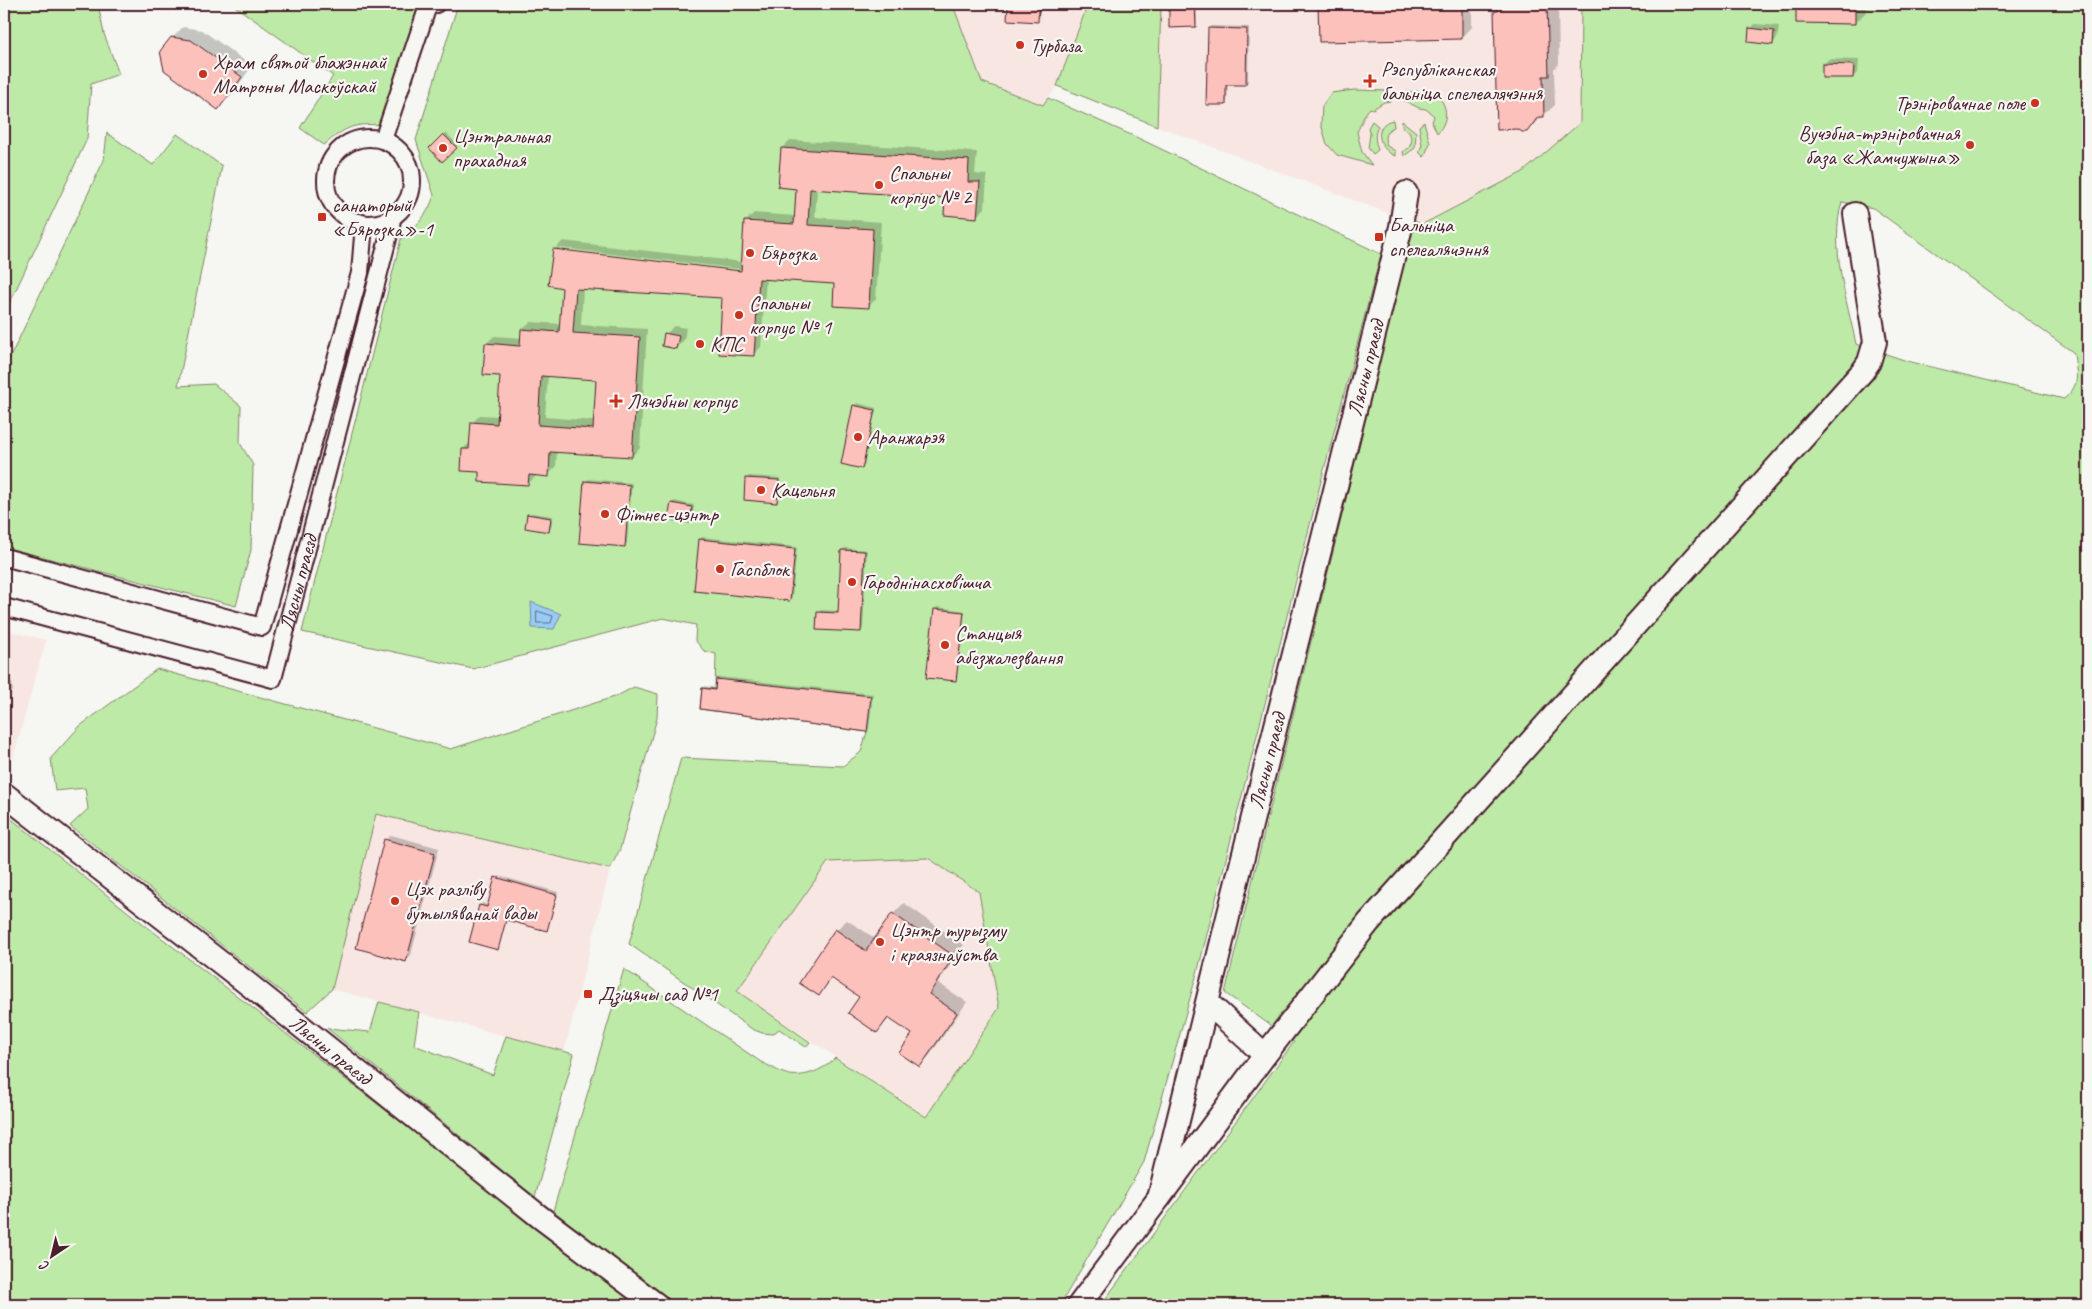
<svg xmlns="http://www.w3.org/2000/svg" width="2092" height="1309" font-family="Caveat,sans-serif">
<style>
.built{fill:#f8e6e2}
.green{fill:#bdeaa7;stroke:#848469;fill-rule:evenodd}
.water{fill:#97ccf5;stroke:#7887a4}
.shadow{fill:#0003;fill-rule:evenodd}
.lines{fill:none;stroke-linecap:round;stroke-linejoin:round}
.shore{stroke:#69647c;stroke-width:1}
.building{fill:#fdc1bb;stroke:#4a1f2b;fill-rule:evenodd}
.street-casing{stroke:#4a1f2b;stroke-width:20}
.secondary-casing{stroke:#4a1f2b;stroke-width:26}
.street{stroke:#f6f6f2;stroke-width:16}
.secondary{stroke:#f6f6f2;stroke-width:22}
.poi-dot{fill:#c8321e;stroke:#f6f6f2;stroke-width:2}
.labels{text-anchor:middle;stroke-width:4.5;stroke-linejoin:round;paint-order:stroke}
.poi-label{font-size:21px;fill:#4a1f2b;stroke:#f6f6f2;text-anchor:start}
.street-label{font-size:21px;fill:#4a1f2b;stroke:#f6f6f2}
</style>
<rect width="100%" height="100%" fill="#f6f6f2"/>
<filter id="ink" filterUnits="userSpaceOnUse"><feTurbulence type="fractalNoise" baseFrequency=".02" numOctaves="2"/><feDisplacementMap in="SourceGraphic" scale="10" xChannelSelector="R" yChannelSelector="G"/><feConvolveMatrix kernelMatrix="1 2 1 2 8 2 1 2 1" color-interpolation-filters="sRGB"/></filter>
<g filter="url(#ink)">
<path class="built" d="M954 4H1088L1057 86 1043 106 982 81 954 8Z
M1161 4H1581L1580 123 1523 172 1423 224 1393 215 1157 126Z
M4 630 46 640 13 758 4 754Z
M376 813 610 869 564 1052 332 989Z
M928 858 979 892 999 1008 927 1117 737 992 828 862Z"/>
<path class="green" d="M4 4H98L104 34 119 74 91 84 87 139 4 315Z
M232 4H388L392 5 427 4 382 125C353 123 346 127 324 145L300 128 333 76Z
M458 4H954V8L982 82 1043 105 1048 98 1138 138 1381 254 1319 489 1199 966 1144 1162 1060 1305H677L553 1211 624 969 761 1062C768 1065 776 1070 783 1073 800 1080 823 1071 835 1058L926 1117 999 1008 979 892 928 858 828 862 737 991 810 1042 806 1047 779 1029 773 1034 762 1033 752 1029 629 944 681 758 843 766 861 752 867 732 700 709 702 688 715 689 716 654 704 651 695 640 696 625 663 618 473 669 302 632 401 239C416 227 429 214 434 195L416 140Z
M1088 4H1161L1157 126 1057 86Z
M1581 4H2088V1305H1101L1294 1042 1225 993 1414 221 1423 224 1523 172 1580 123ZM1842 202 1873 208 2074 353C2076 375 2082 383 2064 399L1907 361 1856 344C1847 301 1829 245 1842 202Z
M1354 90 1390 91 1391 101 1384 102 1373 109 1370 108C1363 115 1362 123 1357 132L1362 152 1372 165 1337 155 1327 144 1321 124 1322 106 1331 93Z
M1402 92C1410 92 1420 90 1427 92 1448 96 1451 120 1437 133L1432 122 1434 116 1426 109 1419 108 1401 99Z
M1393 120 1394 127C1385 131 1383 137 1387 146L1395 151V156C1378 149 1372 124 1393 120Z
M1372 121 1378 126C1374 134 1375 141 1378 150L1373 154 1368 148 1370 134 1368 128Z
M1402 121 1416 132 1415 148 1404 156 1403 151 1409 148 1412 140 1409 132 1402 127Z
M1424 122 1430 143 1424 157 1419 152 1422 145 1419 126Z
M107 133 153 165 177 134 222 166 178 386 214 384 241 406 240 443 253 465 251 550 236 606 4 547V370L104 160Z
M157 669 451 749 617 696 634 687 658 694 657 718 620 849 610 869 376 814 332 989 307 1012 70 826 88 809 85 788 55 791 51 758 80 726Z
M4 813 137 919 639 1305H4Z
M379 1002 419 1012 414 1045 493 1075 506 1036 574 1054 535 1197 327 1028 370 1032Z"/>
<path class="water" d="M531 602 561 614 554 629 532 628Z"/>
<path class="shadow" d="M1009 4H1041L1039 19 1037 21 1008 19Z
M1170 4H1197V24L1195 26 1171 27Z
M1320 4H1472V27L1462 38 1320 41Z
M1495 4H1558L1559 64 1554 69 1555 105 1527 131 1519 127 1498 128Z
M1798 4H1866V12L1855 23 1797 22Z
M1755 24 1779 26 1777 39 1772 44 1750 29Z
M1211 26 1249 27 1248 82 1245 84 1228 83 1227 102 1225 104 1209 28Z
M183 27 202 30 252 66 229 98 218 108 172 38Z
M1829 59 1859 60 1858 72 1853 77 1823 64Z
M446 133 458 145 442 160 431 148Z
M790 140 977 152 975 174 987 175 985 208 977 216 947 197 817 189 815 217 881 222 876 299 868 307 836 283 766 279 761 347 753 355 723 297 583 288 581 325 647 329 640 448 632 456 557 451 556 467 548 475 536 476 528 484 480 471 463 449 471 442 472 423 480 415 499 416 501 375 486 344 494 336 522 338V330L531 322 561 324 563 287 555 249 563 241 743 262 746 221 754 213 796 216 797 187 782 148ZM560 248 748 270 747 273 560 251ZM548 375 598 378 595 421 545 417Z
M674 326 686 328 684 340 676 348 666 334Z
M857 403 876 408 864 466 862 468 855 406Z
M749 476 780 478 779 499 777 501 747 478Z
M588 479 632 483 627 543 625 546 586 481Z
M674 501 694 505 692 519 690 522 672 503Z
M531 513 553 516 551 528 548 530 529 515Z
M702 537 797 547 792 597 789 600 700 540Z
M845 548 867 550 863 629 860 631 819 612 821 610 839 611 842 550Z
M937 607 965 611 957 678 955 680 935 609Z
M720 677 873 694 869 729 867 731 701 708 703 688 705 686 716 688 717 680Z
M4 680 8 683 12 682 13 691 4 701Z
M391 835 439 848 411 955 406 960 386 840Z
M499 876 558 892 546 930 507 919 497 949 480 906 482 903 489 905Z
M904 903 964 945 938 983 967 1002 930 1055 920 1065 913 1034 890 1018 877 1031 860 997 833 978 818 995 836 930 847 920 876 939 893 914Z"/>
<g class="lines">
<path class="shore" d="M537 611 553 616 551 623H537Z"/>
</g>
<path class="building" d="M1008 4H1039L1038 22 1007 20Z
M1169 4H1195L1196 27 1169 28Z
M1318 4H1462V39L1319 42Z
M1498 4H1547L1549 76H1543L1544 117H1538L1527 132H1522L1518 129 1497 130 1494 11H1498Z
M1796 4H1855V24L1796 23Z
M1208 28 1247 29 1246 85H1226V105H1206Z
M1749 28 1774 31 1773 45 1748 42Z
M171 37 191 40 242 77 218 110 164 70 160 51Z
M1822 64 1854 65 1853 78H1822Z
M443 134 457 148 442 162 429 148Z
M781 148 969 160 968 182H980L977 218 944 215 945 198 810 189 808 225 873 229 869 308 833 306 834 284 759 279 754 356 719 354 722 298 576 289 573 333 640 337 632 457 550 452 549 477 529 475 528 485 479 482V472L461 471 462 449H469L471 422 497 424 500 376 483 375 485 343 520 346 521 329 559 332 562 288 548 285 553 249 741 271 744 221 794 224 796 189 778 187ZM541 376 596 380 593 429 538 425Z
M664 333 679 336 676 349 662 346Z
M853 405 875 410 862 469 841 464Z
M745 478 779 480 777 503 744 500Z
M584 481 630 485 625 547 579 543Z
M671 503 692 507 690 523 668 519Z
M527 514 551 518 549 532 525 528Z
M699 539 795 549 790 601 694 591Z
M841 550 865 551 861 632 816 630 817 612 838 613Z
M934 609 964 612 956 681 926 678Z
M716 679 871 696 867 732 700 709 702 688 715 690Z
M384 839 435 853 406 962 356 948Z
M495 877 557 895 547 931 506 920 498 950 469 942 479 905 487 907Z
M892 913 954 956 929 994 957 1013 920 1067 899 1053 912 1034 888 1018 877 1033 848 1013 859 997 831 978 819 996 799 983 835 929 866 951Z"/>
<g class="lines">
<g class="street-casing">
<g id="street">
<circle cx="369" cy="181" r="43"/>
<path d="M383 140 428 6 436 4"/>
<path d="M4 557 262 627 360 273 363 236 359 222"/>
<path id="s1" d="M4 607 273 679 391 227 392 217"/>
</g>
</g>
<g class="secondary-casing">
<g id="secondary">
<path id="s2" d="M4 794 248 984 540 1217 657 1305"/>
<path d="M1208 1003 1265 1055"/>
<path d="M1159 1198 1265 1055 1369 922 1863 371 1869 362 1875 342 1855 214"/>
<path id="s3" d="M1079 1305 1159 1198 1229 913 1401 227 1406 193"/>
</g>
</g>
<use href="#street" class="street"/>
<use href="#secondary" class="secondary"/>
</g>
</g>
<g class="poi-dot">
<circle cx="1020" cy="45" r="5"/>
<circle cx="203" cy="74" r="5"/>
<path d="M1367.5 73.5h5v5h5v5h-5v5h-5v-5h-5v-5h5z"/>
<circle cx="2035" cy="103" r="5"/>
<circle cx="1970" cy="145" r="5"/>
<circle cx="443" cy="148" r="5"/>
<circle cx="879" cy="185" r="5"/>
<rect x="317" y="212" width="10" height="10" rx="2.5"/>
<rect x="1374" y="232" width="10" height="10" rx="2.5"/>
<circle cx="750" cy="253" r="5"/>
<circle cx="739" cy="315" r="5"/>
<circle cx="700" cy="344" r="5"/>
<path d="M613.5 393.5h5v5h5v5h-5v5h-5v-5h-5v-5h5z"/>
<circle cx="858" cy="437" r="5"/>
<circle cx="761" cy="490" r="5"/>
<circle cx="605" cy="514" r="5"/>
<circle cx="720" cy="569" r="5"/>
<circle cx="852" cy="582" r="5"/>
<circle cx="945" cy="645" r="5"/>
<circle cx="395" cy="901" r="5"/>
<circle cx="880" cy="942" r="5"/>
<rect x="583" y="989" width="10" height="10" rx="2.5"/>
</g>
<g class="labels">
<g class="poi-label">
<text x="1030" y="52">Турбаза</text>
<text x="213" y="69">Храм святой блажэннай<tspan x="213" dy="24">Матроны Маскоўскай</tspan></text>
<text x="1381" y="76">Рэспубліканская<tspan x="1381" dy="24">бальніца спелеалячэння</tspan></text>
<text x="2025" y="110" text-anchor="end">Трэніровачнае поле</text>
<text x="1960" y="140" text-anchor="end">Вучэбна-трэніровачная<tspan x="1960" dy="24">база «Жамчужына»</tspan></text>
<text x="453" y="143">Цэнтральная<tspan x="453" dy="24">прахадная</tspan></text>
<text x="889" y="180">Спальны<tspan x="889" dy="24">корпус № 2</tspan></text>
<text x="332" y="212">санаторый<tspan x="332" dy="24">«Бярозка»-1</tspan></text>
<text x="1389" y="232">Бальніца<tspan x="1389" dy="24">спелеалячэння</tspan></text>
<text x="760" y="260">Бярозка</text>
<text x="749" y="310">Спальны<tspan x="749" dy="24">корпус № 1</tspan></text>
<text x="710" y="351">КПС</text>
<text x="627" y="408">Лячэбны корпус</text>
<text x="868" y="444">Аранжарэя</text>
<text x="771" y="497">Кацельня</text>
<text x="615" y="521">Фітнес-цэнтр</text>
<text x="730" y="576">Гаспблок</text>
<text x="862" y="589">Гароднінасховішча</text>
<text x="955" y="640">Станцыя<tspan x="955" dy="24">абезжалезвання</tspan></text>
<text x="405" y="896">Цэх разліву<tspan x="405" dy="24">бутыляванай вады</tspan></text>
<text x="890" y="937">Цэнтр турызму<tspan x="890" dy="24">і краязнаўства</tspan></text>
<text x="598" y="1001">Дзіцячы сад №1</text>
</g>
<g class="street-label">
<text dy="7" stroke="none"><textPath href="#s3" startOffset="989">Лясны праезд</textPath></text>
<text dy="7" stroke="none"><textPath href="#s1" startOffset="378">Лясны праезд</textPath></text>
<text dy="7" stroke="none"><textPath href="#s3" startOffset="584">Лясны праезд</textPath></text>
<text dy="7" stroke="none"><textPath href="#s2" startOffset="415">Лясны праезд</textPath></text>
</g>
</g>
<rect width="2092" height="1309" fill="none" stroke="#f6f6f2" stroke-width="20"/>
<rect x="10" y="10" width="2072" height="1289" fill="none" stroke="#4a1f2b" stroke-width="2" filter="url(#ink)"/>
<g transform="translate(52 1256) rotate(215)" stroke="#f6f6f2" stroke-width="4" paint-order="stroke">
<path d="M0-4L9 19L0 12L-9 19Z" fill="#4a1f2b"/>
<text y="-8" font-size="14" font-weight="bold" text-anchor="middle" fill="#4a1f2b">С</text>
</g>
</svg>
